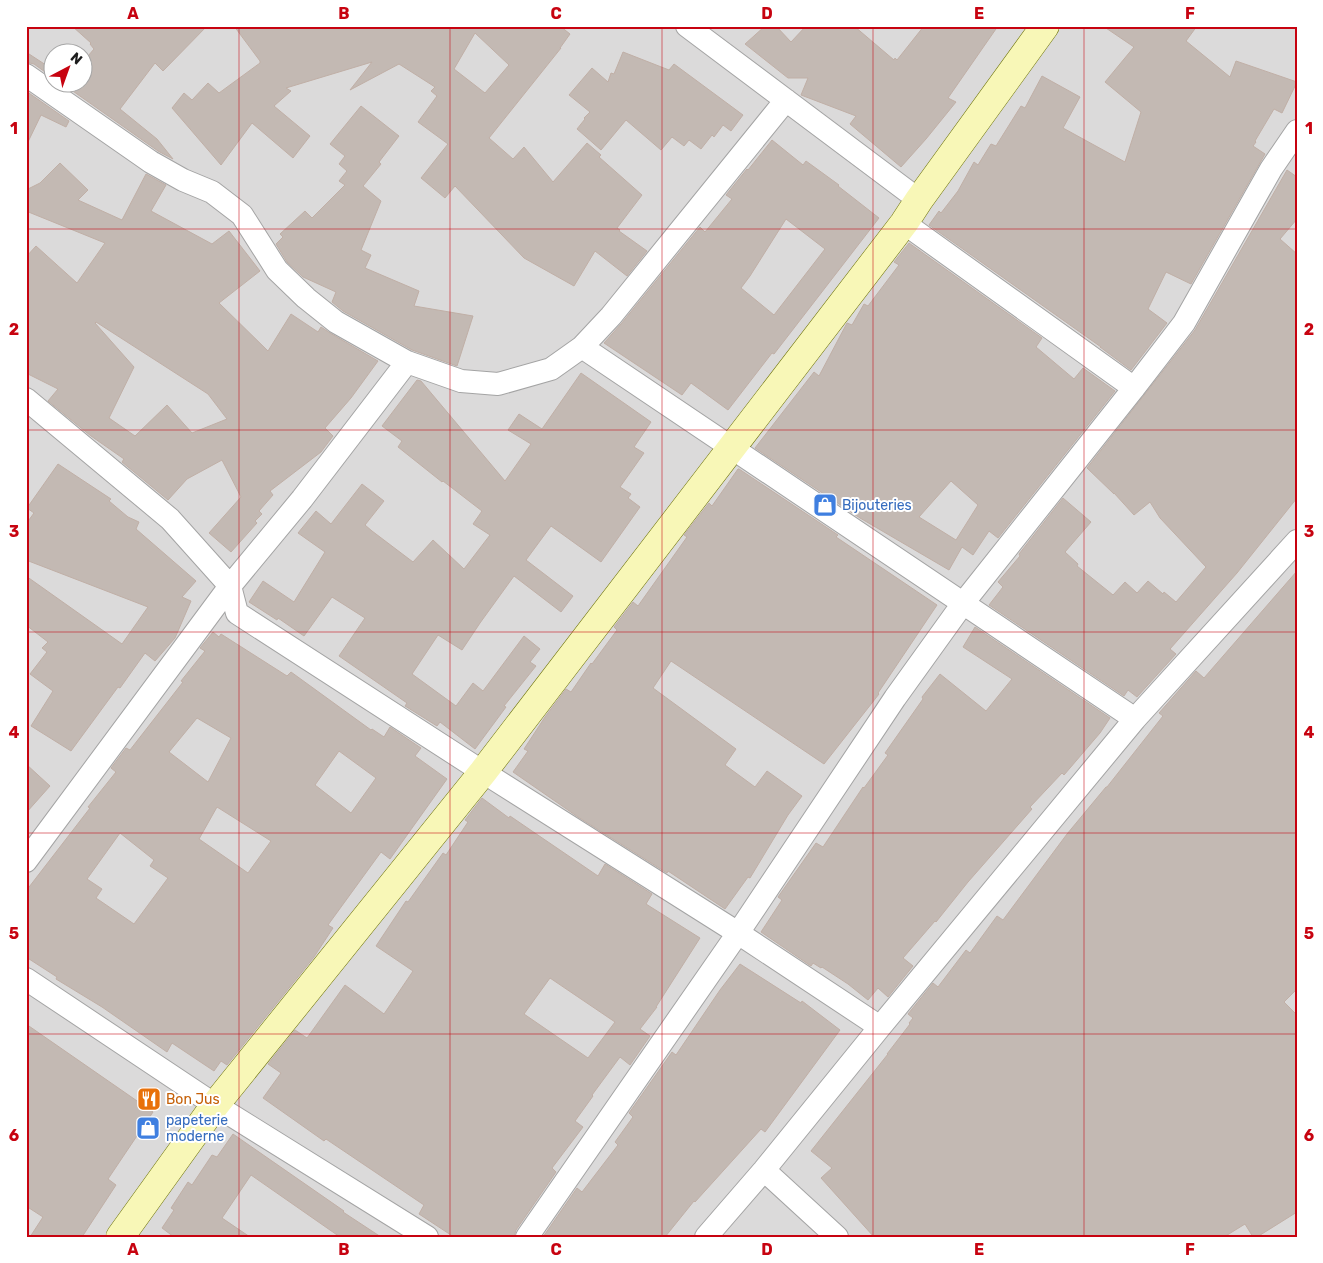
<svg xmlns="http://www.w3.org/2000/svg" width="1323" height="1263" font-family="Rubik,sans-serif">
<style>
.residential{fill:#dbdada;fill-rule:evenodd}
.building{fill:#c3b9b3;stroke:#c0afa6;fill-rule:evenodd}
.lines{fill:none;stroke-linecap:round;stroke-linejoin:round}
.street-casing{stroke:#a4a4a4;stroke-width:24}
.secondary-casing{stroke:#6d7206;stroke-width:29}
.street{stroke:#fff;stroke-width:22}
.secondary{stroke:#f8f7b7;stroke-width:28}
.grid{fill:none;stroke:#c70310;stroke-width:1;stroke-opacity:0.55}
.labels{text-anchor:middle;stroke-width:4;stroke-linejoin:round;paint-order:stroke}
.shop-label{font-size:14px;fill:#366cbe;stroke:#fff;text-anchor:start}
.food-label{font-size:14px;fill:#c56008;stroke:#fff;text-anchor:start}
.neatline{fill:none;stroke:#c70310;stroke-width:2}
.grid-label{font-size:16px;text-anchor:middle;font-weight:bold;fill:#c70310}
</style>
<rect width="100%" height="100%" fill="#eeeae3"/>
<path class="residential" d="M26 26H1297V1237H26ZM52 52H82V82H52Z"/>
<path class="building" d="M72 26H207L163 71 155 63 120 109 157 139 173 159 158 151 60 82H82V63L94 49 90 44 91 43Z
M234 26H560L570 34 560 48H561L489 138 513 159 524 147 553 182 587 143 601 155 599 157 642 195 617 228 620 230 619 231 647 251 627 276 595 251 574 286 524 258 455 186 445 198 421 178 448 144 418 122 437 96 431 91 435 87 399 64 350 90 372 62 286 88 291 91 274 106 310 136 293 158 252 123 221 165 172 108 184 93 192 100 208 83 219 93 260 63V61ZM475 33 509 65 485 93 454 69Z
M765 26H776L791 42 806 26H854L894 60 895 58 897 60 924 26H998L948 98 956 102 926 139 901 167 850 124 856 116 801 95 808 78H788L745 44Z
M1103 26H1197L1186 41 1230 77 1236 61 1297 82 1282 113 1274 109 1255 141 1256 142 1253 146 1265 154 1191 284 1166 272 1148 309 1167 323 1131 370 1100 347H1101L929 225 939 211 941 213 958 191 974 162 978 165 991 144 996 146 1021 106 1025 108 1042 76 1080 97 1063 128 1125 162 1141 112 1105 82 1134 47Z
M26 52 52 69V77L34 64 26 62Z
M623 52 669 70 674 64 743 115 731 131 723 125 714 137 712 135 701 149 689 140 684 146 672 137 661 150 626 120 601 150 577 129 585 119 584 118 590 112 569 95 592 68 608 82 611 73 614 74Z
M26 91 69 121 66 127 41 115 26 146Z
M361 106 399 136 379 162 381 164 363 186 381 201 361 250 371 255 365 268 419 291 414 306 473 316 457 366 412 350 343 311 332 302 336 292 303 277 287 262 276 244 283 237 280 234 305 211 312 218 345 185 339 181 347 171 339 164 345 156 330 144Z
M772 140 803 165 806 161 839 185 838 186 879 218 774 354 772 353 728 410 691 383 682 395 604 343 621 324 700 227 705 232 732 199 726 195 747 169 748 170ZM786 219 825 249 774 315 741 288 750 276Z
M60 163 88 190 78 200 122 220 146 174 166 185 151 211 212 244 229 231 260 271 219 303 268 351 291 314 318 332 321 327 330 333 378 361 351 398 325 428 333 436 321 452 270 491 273 495 259 511 262 514 255 521 257 523 231 552 209 533 241 497 222 460 187 479 168 500 122 462 124 459 91 436 48 401 58 389 26 373V257L36 246 77 283 105 243 26 211V190L40 183ZM96 322 208 394 227 419 192 433 167 405 135 436 109 418 134 367 95 323Z
M1287 170 1297 177V219L1280 239 1297 254V498L1237 573 1170 649 1176 654 1137 697 1128 690 1124 696 989 605 1003 587 998 582 1020 556 1019 554 1063 498 1091 522 1065 552 1078 564 1077 566 1113 595 1125 582 1137 593 1148 581 1163 594 1164 592 1176 602 1206 567 1160 518 1150 502 1134 515 1114 493V494L1087 468 1195 330Z
M909 243 1042 338 1036 347 1074 379 1083 368 1115 391 998 538 989 531 973 555 962 547 949 570 860 518 755 448 814 372 819 376 847 323 852 325 864 304 868 306 899 265 894 262ZM951 481 978 505 956 540 919 517Z
M581 373 651 422 634 447 644 453 620 487 631 494 628 498 640 507 601 562 551 526 526 560 573 596 561 612 514 576 480 623 462 650 438 635 412 674 456 706 473 683 483 691 524 636 540 649 530 662 536 666 504 706 506 707 475 749 440 722 437 726 405 706 407 703 339 656 365 618 332 597 304 636 278 618 277 620 249 602 263 581 294 602 325 552 298 533 316 511 331 524 362 484 384 501 365 525 372 531 413 562 433 540 464 569 490 535 473 524 482 511 443 481 442 482 398 447 402 441 382 426 417 380 421 381 505 481 531 444 508 430 519 414 542 429Z
M58 464 111 499 109 501 128 517 139 522 136 529 196 581 182 597 191 601 175 638 155 661 145 653 120 688 118 687 71 751 31 726 53 691 30 674 47 652 42 648 48 642 26 625V576L122 644 148 607 26 560V524L34 513 27 508Z
M738 469H739L838 535 836 537 937 605 878 693 879 694 824 764 671 661 653 688 736 749 725 765 755 787 767 771 802 796 788 815 750 878 748 877 725 909 668 871 667 873 578 817 513 772 528 751 524 749 545 717 566 689 571 692 591 663 592 664 617 630 614 627 633 602 638 606 687 537 684 535 709 503 712 506Z
M1297 571V989L1284 1002 1297 1015V1212L1257 1237H1253L1245 1224 1224 1237H874L821 1178 832 1168 811 1151 888 1054H887L910 1024 909 1023 913 1018 908 1014 933 983 938 987 966 950 970 953 997 916 1003 920 1067 834 1106 787H1107L1163 716 1159 713 1196 671 1204 678Z
M975 627 1110 718 1100 733 1064 775 1062 773 1030 807 1032 809 968 882 936 922 935 921 903 958 913 966 888 997 878 988 868 1000 848 984 822 967 821 968 813 963 811 966 761 932 782 900 778 897 816 843 823 847 863 787 864 788 888 755 885 753 923 699 922 697 940 674 986 711 1012 679 963 647Z
M213 632 219 637 221 634 287 676 291 672 371 730 372 729 384 737 390 727 421 748 415 756 447 779 390 859 381 852 328 925 333 928 314 957 227 1065 221 1061 214 1071 172 1043 167 1052 102 1007 56 979 57 977 26 957V891L90 808 88 807 116 772 111 768 126 748 130 750 183 682 181 681 205 651 200 648ZM197 718 231 738 208 782 169 752ZM339 751 376 778 351 813 315 785ZM217 807 271 841 248 873 199 839ZM120 833 154 860 150 866 168 878 134 924 96 898 102 889 87 879Z
M26 764 50 786 26 813Z
M482 798 509 818 510 816 598 876 605 864 652 894 646 904 700 938 656 1007H657L640 1029 650 1036 630 1065 620 1057 592 1095 593 1096 575 1121 583 1127 552 1168 556 1172 516 1230 514 1237H454L419 1214 424 1205 326 1139 324 1141 263 1098 281 1073 268 1064 295 1030 307 1038 345 985 384 1014 413 971 376 946 406 901 408 902 443 853 446 855 468 822 465 820ZM550 978 615 1022 588 1058 524 1014Z
M740 964 801 1003 802 1001 840 1030 765 1132 761 1129 695 1202 694 1201 665 1237H543L577 1188 582 1192 618 1145 615 1142 633 1117 629 1113 672 1052 676 1055 720 990Z
M26 1024 153 1112 108 1179 116 1185 82 1237H30L43 1217 26 1206Z
M233 1134 344 1211 343 1212 381 1237H340L251 1175 222 1218 250 1237H174L162 1228 174 1210 171 1208 188 1182 192 1185 212 1155 217 1157Z"/>
<g class="lines">
<g class="street-casing">
<path id="street" d="M687 26 919 200
M26 75 151 162 183 180 212 192 242 215 277 270 306 298 336 322 407 362
M904 223 1134 388
M582 347 1135 719
M26 399 170 519 230 586 237 613 483 772 738 933 880 1027
M26 861 230 586 302 499 407 362 461 381 498 384 551 369 582 347 611 316 786 100
M26 979 215 1105 427 1237
M764 1170 837 1237
M527 1237 738 933 895 698 964 602 1134 388 1184 323 1271 169 1297 131
M706 1237 764 1170 880 1027 1135 719 1297 541"/>
</g>
<g class="secondary-casing">
<path id="secondary" d="M120 1237 215 1105 483 772 904 223 919 200 1045 26"/>
</g>
<use href="#street" class="street"/>
<use href="#secondary" class="secondary"/>
</g>
<path class="grid" d="M239 26V1237M450 26V1237M662 26V1237M873 26V1237M1084 26V1237M26 229H1297M26 430H1297M26 632H1297M26 833H1297M26 1034H1297"/>
<defs>
<g id="shop-square" transform="scale(1.25)"><rect x="-9" y="-9" width="18" height="18" rx="4" fill="#3f7fe0" stroke="#fff"/><path d="M-5-2.5h2.3a2.7 3.5 0 0 1 5.4 0H5L5.5 6h-11ZM-1.5-2.5h3a1.5 2.3 0 0 0-3 0Z" fill="#fff"/></g>
<g id="restaurant-square" transform="scale(1.25)"><rect x="-9" y="-9" width="18" height="18" rx="4" fill="#e8710a" stroke="#fff"/><path d="M-5-6h1v4h1v-4h1v4h1v-4h1v5L-1.5 .5V6h-2V.5L-5-1ZM5-6V6H3V1.5H1.5Q1.5-4 5-6Z" fill="#fff"/></g>
</defs>
<g fill-rule="evenodd">
<use href="#shop-square" x="825" y="505"/>
<use href="#restaurant-square" x="149" y="1099"/>
<use href="#shop-square" x="148" y="1128"/>
</g>
<g class="labels">
<g class="shop-label">
<text x="842" y="510">Bijouteries</text>
<text x="166" y="1125">papeterie<tspan x="166" dy="16">moderne</tspan></text>
</g>
<g class="food-label">
<text x="166" y="1104">Bon Jus</text>
</g>
</g>
<rect width="1323" height="1263" fill="none" stroke="#ffffff" stroke-width="55"/>
<g transform="translate(68 68) rotate(41)"><circle r="24" fill="#ffffff" stroke="#a5a5a5"/>
<path d="M0-4L9 19L0 12L-9 19Z" fill="#c70310"/>
<text y="-8" font-size="14" font-weight="bold" text-anchor="middle" fill="#1d1d1d">N</text>
</g>
<rect x="28" y="28" width="1268" height="1208" class="neatline"/>
<g class="grid-label">
<text x="133" y="19">A</text>
<text x="344" y="19">B</text>
<text x="556" y="19">C</text>
<text x="767" y="19">D</text>
<text x="979" y="19">E</text>
<text x="1190" y="19">F</text>
<text x="14" y="134">1</text>
<text x="1309" y="134">1</text>
<text x="14" y="335">2</text>
<text x="1309" y="335">2</text>
<text x="14" y="537">3</text>
<text x="1309" y="537">3</text>
<text x="14" y="738">4</text>
<text x="1309" y="738">4</text>
<text x="14" y="939">5</text>
<text x="1309" y="939">5</text>
<text x="14" y="1141">6</text>
<text x="1309" y="1141">6</text>
<text x="133" y="1255">A</text>
<text x="344" y="1255">B</text>
<text x="556" y="1255">C</text>
<text x="767" y="1255">D</text>
<text x="979" y="1255">E</text>
<text x="1190" y="1255">F</text>
</g>
</svg>
